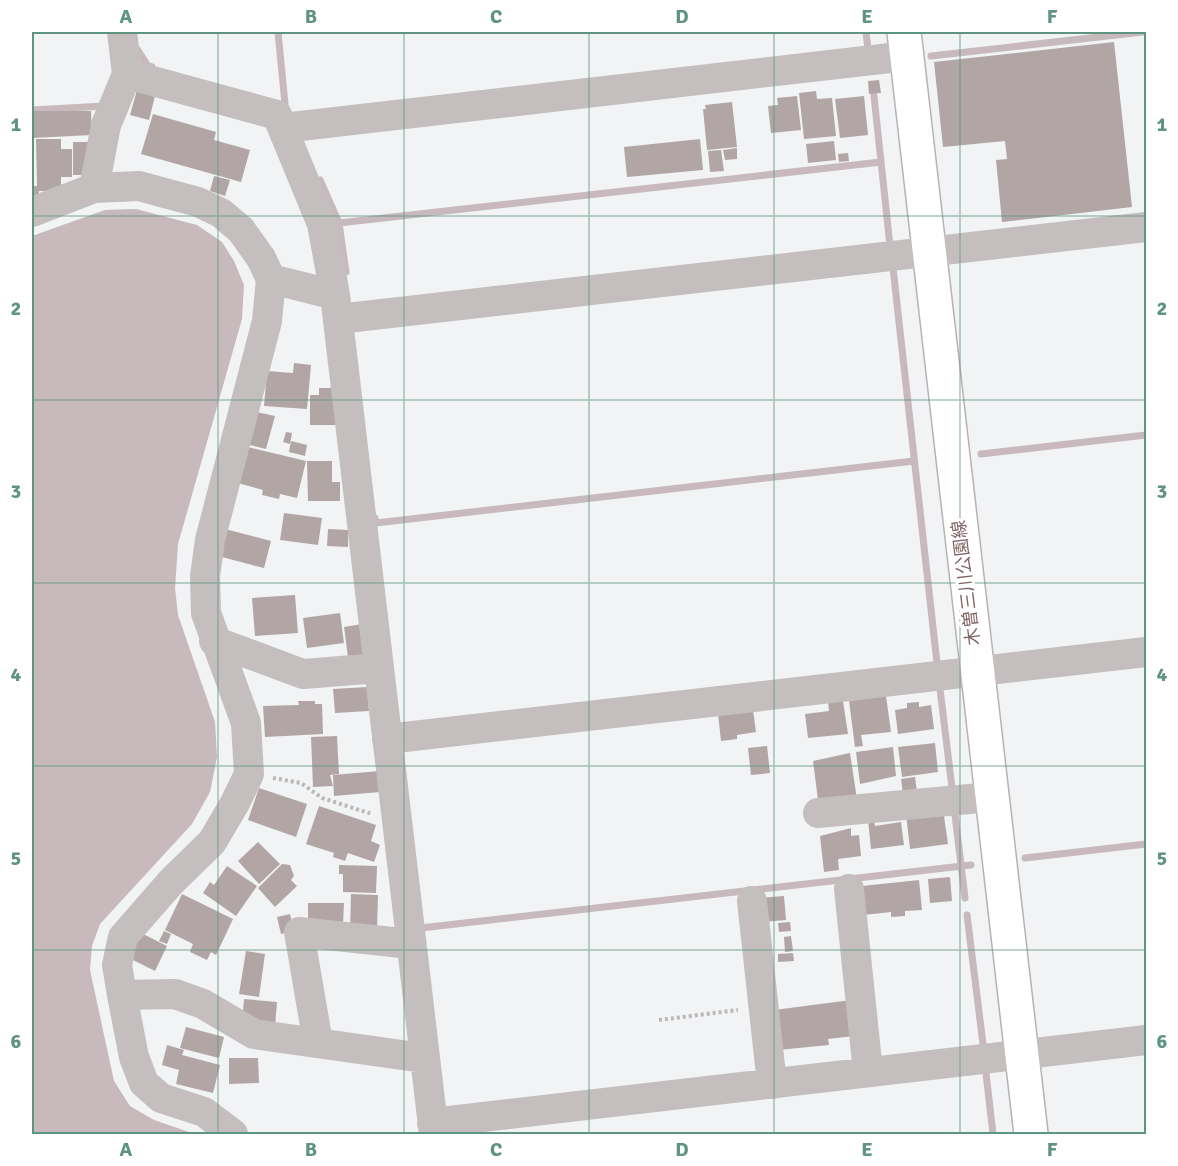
<svg xmlns="http://www.w3.org/2000/svg" width="1178" height="1166" font-family="Signika,'Noto Sans JP',sans-serif">
<style>
.water{fill:#c8b9bd}
.lines{fill:none;stroke-linecap:round;stroke-linejoin:round}
.stream{stroke:#c8b9bd;stroke-width:7}
.building{fill:#b2a5a6}
.major-casing{stroke:#b9b1b2;stroke-width:36}
.path{stroke:#bdb8b8;stroke-width:4;stroke-dasharray:3 3;stroke-linecap:butt}
.minor{stroke:#c5bebe;stroke-width:30}
.major{stroke:#fff;stroke-width:33}
.grid{fill:none;stroke:#5f9481;stroke-width:1.5;stroke-opacity:0.55}
.labels{text-anchor:middle;stroke-width:6;stroke-linejoin:round;paint-order:stroke}
.street-label{font-size:18px;fill:#816567;stroke:#fff}
.neatline{fill:none;stroke:#5f9481;stroke-width:2}
.grid-label{font-size:20px;text-anchor:middle;font-weight:bold;fill:#5f9481}
</style>
<rect width="100%" height="100%" fill="#f1f3f5"/>
<path class="water" d="M136 209 197 225 222 242 234 261 244 285 242 319 178 544 175 588 178 615 215 722 217 757 210 792 192 824 100 924 92 946 90 970 114 1081 130 1106 154 1120 195 1134H32V236L105 210Z"/>
<g class="lines">
<path class="stream" d="M278 32 285 104
M866 32 868 49
M137 49 148 66 152 67
M931 56 1143 32
M874 96 890 246
M32 110 104 106 105 103
M320 180 339 223 346 272
M339 223 881 162
M893 268 937 663
M981 454 1146 435
M375 518 376 523 914 461
M940 689 952 788
M955 815 965 898
M1025 858 1146 844
M967 915 984 1052
M421 928 971 865
M986 1073 993 1134"/>
</g>
<path class="building" d="M1114 42 1132 207 1002 222 996 160 1007 159 1005 141 943 147 934 62Z
M879 80 881 93 869 94 868 81Z
M137 90 155 96 149 120 130 115Z
M816 91 817 99 832 98 836 136 804 139 799 93Z
M797 96 801 130 771 133 768 106 778 105 777 98Z
M864 96 868 135 840 138 835 99Z
M732 102 737 147 707 150 703 109H706L705 105Z
M32 111H91L92 135 32 138Z
M153 114 216 132 214 140 250 150 241 182 141 154Z
M36 139H61V149H72V177H61V191H39V195H32V186H37Z
M700 139 703 170 627 177 624 147Z
M834 141 836 160 808 163 806 144Z
M73 142H93L84 175H73Z
M737 148V159L725 160 723 150Z
M721 150 724 171 710 172 708 151Z
M848 153 849 161 839 162 838 154Z
M214 176 230 180 225 196 210 191Z
M294 363 311 365 307 409 264 406 267 371 293 373Z
M319 388H333L336 425H310V395H319Z
M252 411 275 416 266 449 241 443Z
M286 432 292 433 290 444 283 442Z
M291 441 307 445 305 456 289 452Z
M243 446 306 461 297 498 280 494 279 499 262 495 263 490 234 482Z
M307 461H332V482H340V501H308Z
M284 513 322 518 318 545 280 540Z
M225 529 271 541 264 568 218 556Z
M328 529 348 530V547L327 546Z
M295 595 298 633 255 636 252 598Z
M340 613 344 643 307 648 303 618Z
M362 624 368 663 349 665 344 627Z
M367 687 369 711 335 713 333 689Z
M886 696 891 732 861 735 863 746 855 747 849 701Z
M298 701H315V704H322L323 734 265 737 263 706 299 705Z
M843 701 848 734 808 738 805 714 829 711 828 702Z
M919 702V707L931 705 934 729 898 734 895 710 907 708V703Z
M753 710 756 732 737 735V739L721 741 718 714Z
M337 736 339 774 330 775 333 786 313 787 311 737Z
M935 743 938 772 902 777 898 747Z
M767 746 770 773 751 775 748 748Z
M893 747 896 776 860 784 856 752Z
M850 753 857 799 818 800 813 761Z
M380 771V792L334 796 333 775Z
M915 777 917 792 903 794 901 779Z
M259 788 307 804 296 837 248 820Z
M319 806 376 825 371 841 380 845 374 862 348 853 345 861 333 857 334 853 306 844Z
M906 814 944 816 948 844 910 849Z
M874 819 875 826 901 822 904 845 871 849 868 820Z
M851 828V836L859 835 861 856 838 859 839 870 824 872 820 836Z
M258 842 280 864 259 884 238 861Z
M282 864 290 865 294 876 291 880 297 886 275 907 258 888Z
M339 865 377 866 376 893 343 892V874H339Z
M227 866 257 886 236 916 203 893 210 882 214 885Z
M950 877 952 901 930 903 928 879Z
M919 880 922 910 905 911V916L891 917V912L864 915 862 886Z
M182 894 233 919 216 955 211 952 207 960 190 952 193 944 165 930Z
M351 894 378 895 377 931H350Z
M784 896 786 920 761 922 759 898Z
M308 903H344L343 924 308 923Z
M290 914 294 931 281 934 277 917Z
M790 922 791 931 779 932 778 923Z
M164 931 171 934 167 944 159 941Z
M141 933 167 946 155 971 129 958Z
M791 936 793 951 785 952 784 937Z
M246 951 265 954 259 997 239 994Z
M793 953 794 961 778 962V954Z
M244 999 277 1002 275 1027 242 1024Z
M851 1000 854 1036 828 1039 829 1045 778 1050 774 1010Z
M186 1027 224 1037 219 1058 180 1048Z
M167 1045 184 1050 182 1055 220 1065 213 1093 176 1084 179 1070 162 1065Z
M229 1058H258L259 1083 229 1084Z"/>
<g class="lines">
<g class="major-casing">
<path id="major" d="M904 32 1031 1134"/>
</g>
<path class="path" d="M273 778 301 783 322 798 372 814
M659 1020 738 1010"/>
<path class="minor" d="M122 32 127 74 277 115 322 224 335 295 434 1134
M283 128 907 56
M94 188 106 125 127 74
M32 212 94 188 139 186 198 202 221 213 241 230 261 258 271 279 267 321 210 540 205 576 206 613 246 723 249 774 235 803 212 842 171 882 123 937 117 965 122 995 175 994 203 1004 254 1034 423 1058
M271 279 335 295
M338 319 1146 227
M214 641 303 674 379 668
M387 739 1146 652
M818 813 991 797
M849 889 868 1072
M752 901 772 1084
M122 995 134 1057 144 1083 161 1098 204 1112 233 1134
M318 1043 299 932 411 944
M432 1123 1146 1040"/>
<use href="#major" class="major"/>
</g>
<path class="grid" d="M218 32V1134M404 32V1134M589 32V1134M774 32V1134M960 32V1134M32 216H1146M32 400H1146M32 583H1146M32 766H1146M32 950H1146"/>
<g class="labels">
<g class="street-label">
<text transform="translate(966 583) rotate(-97)" y="6">木曽三川公園線</text>
</g>
</g>
<rect width="1178" height="1166" fill="none" stroke="#ffffff" stroke-width="66"/>
<rect x="33" y="33" width="1112" height="1100" class="neatline"/>
<g class="grid-label">
<text x="126" y="23">A</text>
<text x="311" y="23">B</text>
<text x="496" y="23">C</text>
<text x="682" y="23">D</text>
<text x="867" y="23">E</text>
<text x="1052" y="23">F</text>
<text x="16" y="131">1</text>
<text x="1162" y="131">1</text>
<text x="16" y="315">2</text>
<text x="1162" y="315">2</text>
<text x="16" y="498">3</text>
<text x="1162" y="498">3</text>
<text x="16" y="681">4</text>
<text x="1162" y="681">4</text>
<text x="16" y="865">5</text>
<text x="1162" y="865">5</text>
<text x="16" y="1048">6</text>
<text x="1162" y="1048">6</text>
<text x="126" y="1156">A</text>
<text x="311" y="1156">B</text>
<text x="496" y="1156">C</text>
<text x="682" y="1156">D</text>
<text x="867" y="1156">E</text>
<text x="1052" y="1156">F</text>
</g>
</svg>
